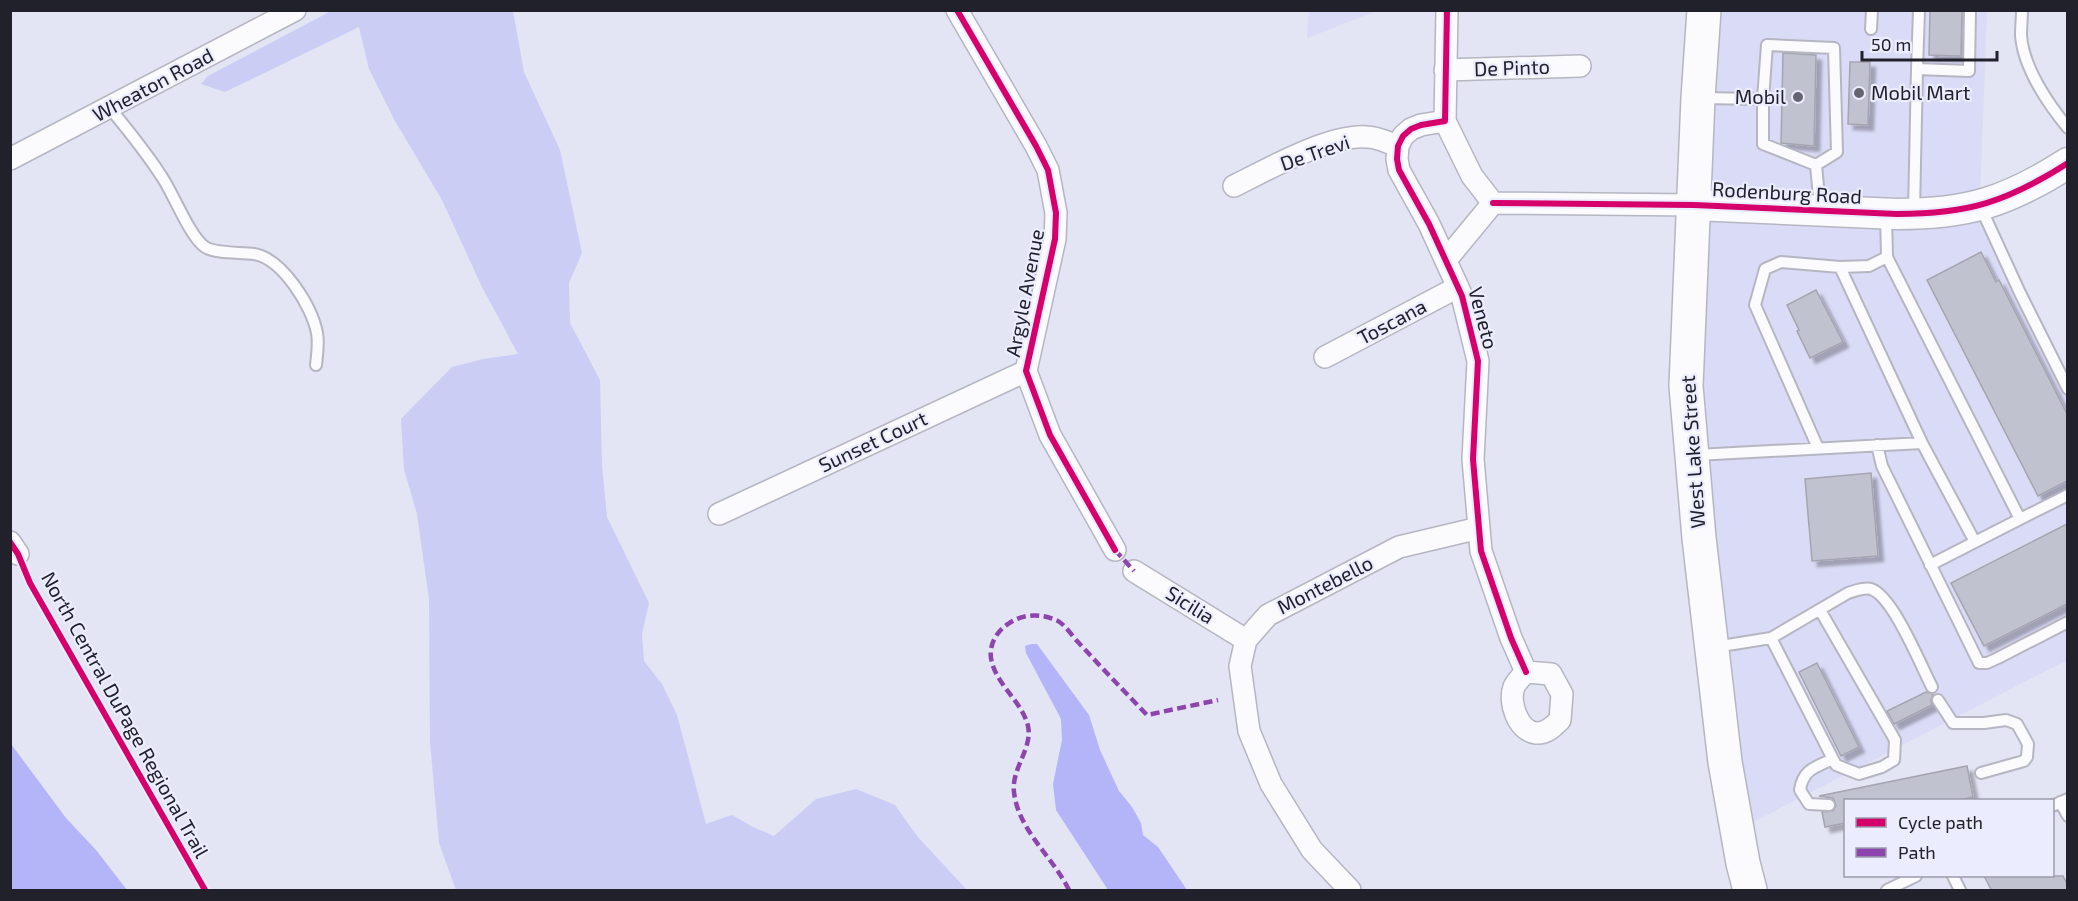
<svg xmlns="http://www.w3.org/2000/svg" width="2078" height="901" font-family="'Exo 2',sans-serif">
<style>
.built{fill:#dadbf6}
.green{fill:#cbcdf4}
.water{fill:#b4b4f8}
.building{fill:#c1c2cf;stroke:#a5a5b1;stroke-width:1.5;filter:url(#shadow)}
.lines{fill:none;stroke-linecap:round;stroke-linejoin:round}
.lane-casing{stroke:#b5b6c2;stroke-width:14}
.street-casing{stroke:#b5b6c2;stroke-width:24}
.secondary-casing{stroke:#b5b6c2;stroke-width:33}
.primary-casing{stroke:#b5b6c2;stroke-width:36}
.lane{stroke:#fbfbfd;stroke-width:10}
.street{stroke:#fbfbfd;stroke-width:21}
.secondary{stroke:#fbfbfd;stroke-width:30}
.primary{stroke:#fbfbfd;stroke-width:33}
.quiet{stroke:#8e44ad;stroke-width:4.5;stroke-dasharray:9 4.5;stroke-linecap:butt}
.cycleway-casing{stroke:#ebecfe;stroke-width:10}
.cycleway{stroke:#d6006c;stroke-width:6}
.poi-dot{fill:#656572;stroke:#ebecfe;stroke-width:2}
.labels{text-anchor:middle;stroke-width:4.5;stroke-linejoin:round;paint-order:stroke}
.street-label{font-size:20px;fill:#21212c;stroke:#ebecfe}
.poi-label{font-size:20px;fill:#21212c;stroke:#ebecfe;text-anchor:start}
</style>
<defs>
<filter id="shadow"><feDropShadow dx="5.5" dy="5.5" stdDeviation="1.5" flood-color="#0004"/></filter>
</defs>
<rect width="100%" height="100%" fill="#e3e4f4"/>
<path class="built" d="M1309 11 1310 10 1377 11 1307 38Z
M1710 11H1987L1980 198 1967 204 1698 201Z
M1988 209 2067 373V660L1740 829 1693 390 1700 213Z"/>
<path class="green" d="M331 11H513L524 72 560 150 582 253 569 283 570 323 600 380 602 465 607 517 649 603 642 634 644 661 662 684 677 715 706 824 732 815 753 827 774 836 816 799 856 789 895 805 917 836 967 890H456L439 843 430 741 429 599 417 514 404 469 401 419 452 367 483 359 518 354 482 287 442 200 395 121 369 69 359 27 225 92 201 84 208 76Z"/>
<path class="water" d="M1031 644H1037L1089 715 1100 750 1119 791 1132 807 1141 823 1143 835 1158 847 1187 890H1108L1056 810 1053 784 1062 740 1061 719 1026 653 1025 646Z
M11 744 66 818 96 850 127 890H11Z"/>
<path class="building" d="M1930 10H1962L1961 56 1929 55Z
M1783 53 1816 55 1814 146 1781 143Z
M1850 62H1870L1868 125 1848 124Z
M1981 252 1996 282 1999 280 2067 414V481L2038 496 1927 280Z
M1816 290 1843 342 1810 358 1797 331 1799 330 1787 305Z
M1871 473 1878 556 1812 561 1805 479Z
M2067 524V604L1984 646 1951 583Z
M1817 663 1859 747 1841 756 1799 672Z
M1926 692 1933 694 1931 700 1932 705 1894 724 1887 711Z
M1967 766 1973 797 1954 801H1845V823L1825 827 1822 812 1833 811 1836 805 1833 798 1819 796Z
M1984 876H2063L2067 884V891H1992Z"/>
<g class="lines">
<g class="lane-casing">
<path id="lane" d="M2022 10C2022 18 2021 27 2021 35 2023 67 2048 104 2068 128
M1871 29 1872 10
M1917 69 1919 10
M1763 95V144L1816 165
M1700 98 1763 99 1767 45 1834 48 1837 152 1816 165 1820 208
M109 107C128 130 146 152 162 177 173 193 190 237 205 247 216 254 241 252 254 254 283 259 312 307 317 333 319 343 317 355 316 365
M1981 208 2020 293 2068 389
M1914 211 1917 69 1969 71 1970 10
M1886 214 1887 257 2020 519 2068 495
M1887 257 1869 266 1840 267 1922 443
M1877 445 1882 466 1979 663H1987L1998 658 2068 622
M1818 448 1755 305 1765 269 1781 262 1840 267
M1696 455 1922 443 1975 542 2020 519
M1930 565 1975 542
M1771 638 1836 765 1859 774 1882 767 1894 760 1895 740 1820 610
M1715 647 1771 638 1848 593C1855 591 1864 587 1871 589 1893 596 1921 666 1932 687
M1938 700 1953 723H1984L2006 720 2017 724 2028 744 2027 757 2024 761 1981 773
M2060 802 2068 816
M1829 805 1809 804 1800 790C1803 769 1816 767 1833 759
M2052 806 2068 799
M1953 876 1960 890
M1887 890 1916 876"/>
</g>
<g class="street-casing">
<path id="street" d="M957 10 1036 146 1048 170 1056 213 1055 239 1026 371 1050 435 1115 550
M1447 10 1445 121 1421 125 1411 129 1403 136 1398 146 1397 159 1399 170 1429 224 1462 296 1478 361 1473 459 1481 551 1511 638 1526 672
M1445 70 1580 66
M1445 121 1472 176 1493 203
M10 159 295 10
M1234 186C1268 169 1330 134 1367 137 1377 137 1389 143 1398 146
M1493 203 1694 205
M1446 260 1493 203
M1325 357 1458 287
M719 514 1026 371
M10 542 18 554
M1134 571 1246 640
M1526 672 1551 674 1562 694 1560 720C1554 726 1546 734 1536 733 1518 731 1508 702 1514 687 1516 682 1522 676 1526 672Z
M1350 890 1312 850 1271 784 1249 731 1240 666 1246 640 1268 615 1399 547 1479 528"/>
</g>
<g class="secondary-casing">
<path id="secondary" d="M1694 205 1897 214C1968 214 2007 202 2068 163"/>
</g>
<g class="primary-casing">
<path id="primary" d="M1704 10 1698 98 1686 386 1699 538 1725 762 1743 863 1750 890"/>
</g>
<use href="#lane" class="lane"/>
<use href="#street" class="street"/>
<use href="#secondary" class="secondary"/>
<use href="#primary" class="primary"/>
<path class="quiet" d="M1115 550 1134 571
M1069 890C1053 857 1018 830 1014 792 1011 769 1033 748 1028 726 1022 701 995 684 991 658 989 644 997 631 1008 624 1022 614 1039 613 1056 620 1064 623 1072 636 1078 642 1101 667 1124 691 1147 715L1218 700"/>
<g class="cycleway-casing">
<path id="cycleway" d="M957 10 1036 146 1048 170 1056 213 1055 239 1026 371 1050 435 1115 550
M1447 10 1445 121 1421 125 1411 129 1403 136 1398 146 1397 159 1399 170 1429 224 1462 296 1478 361 1473 459 1481 551 1511 638 1526 672
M1493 203 1694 205 1897 214C1968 214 2007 202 2068 163
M10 542 18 554 30 583 205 890"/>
</g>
<use href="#cycleway" class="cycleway"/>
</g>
<g class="poi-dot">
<circle cx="1859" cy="93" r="6"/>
<circle cx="1798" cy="97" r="6"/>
</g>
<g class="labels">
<g class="street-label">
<text transform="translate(1512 68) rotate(-2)" y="7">De Pinto</text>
<text transform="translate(153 85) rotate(-28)" y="7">Wheaton Road</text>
<text transform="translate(1315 153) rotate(-19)" y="7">De Trevi</text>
<text transform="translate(1787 193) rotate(3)" y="7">Rodenburg Road</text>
<text transform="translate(1025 293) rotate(-79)" y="7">Argyle Avenue</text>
<text transform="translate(1483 318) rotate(75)" y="7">Veneto</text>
<text transform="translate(1392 322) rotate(-28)" y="7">Toscana</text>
<text transform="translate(873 442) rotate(-25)" y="7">Sunset Court</text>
<text transform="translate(1693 452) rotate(-94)" y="7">West Lake Street</text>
<text transform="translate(1325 585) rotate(-27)" y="7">Montebello</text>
<text transform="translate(1190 605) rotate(32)" y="7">Sicilia</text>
<text transform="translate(125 715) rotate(61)" y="7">North Central DuPage Regional Trail</text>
</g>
<g class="poi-label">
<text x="1871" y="100">Mobil Mart</text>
<text x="1786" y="104" text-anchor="end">Mobil</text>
</g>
</g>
<rect width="2078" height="901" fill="none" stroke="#21212c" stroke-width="24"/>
<rect x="1844" y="799" width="210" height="78" fill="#ebecfe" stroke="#9a9baa" stroke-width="1.5"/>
<rect x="1856" y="818" width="30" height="9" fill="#d6006c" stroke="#9a9baa" stroke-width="1.5"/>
<text x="1898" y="829" font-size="18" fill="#21212c">Cycle path</text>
<rect x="1856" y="848" width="30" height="9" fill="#8e44ad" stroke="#9a9baa" stroke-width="1.5"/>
<text x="1898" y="859" font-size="18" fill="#21212c">Path</text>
<path d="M1862 51v9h135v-9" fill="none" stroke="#21212c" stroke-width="3"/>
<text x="1871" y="51" font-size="18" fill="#21212c" stroke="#ebecfe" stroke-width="4.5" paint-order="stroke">50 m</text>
</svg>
